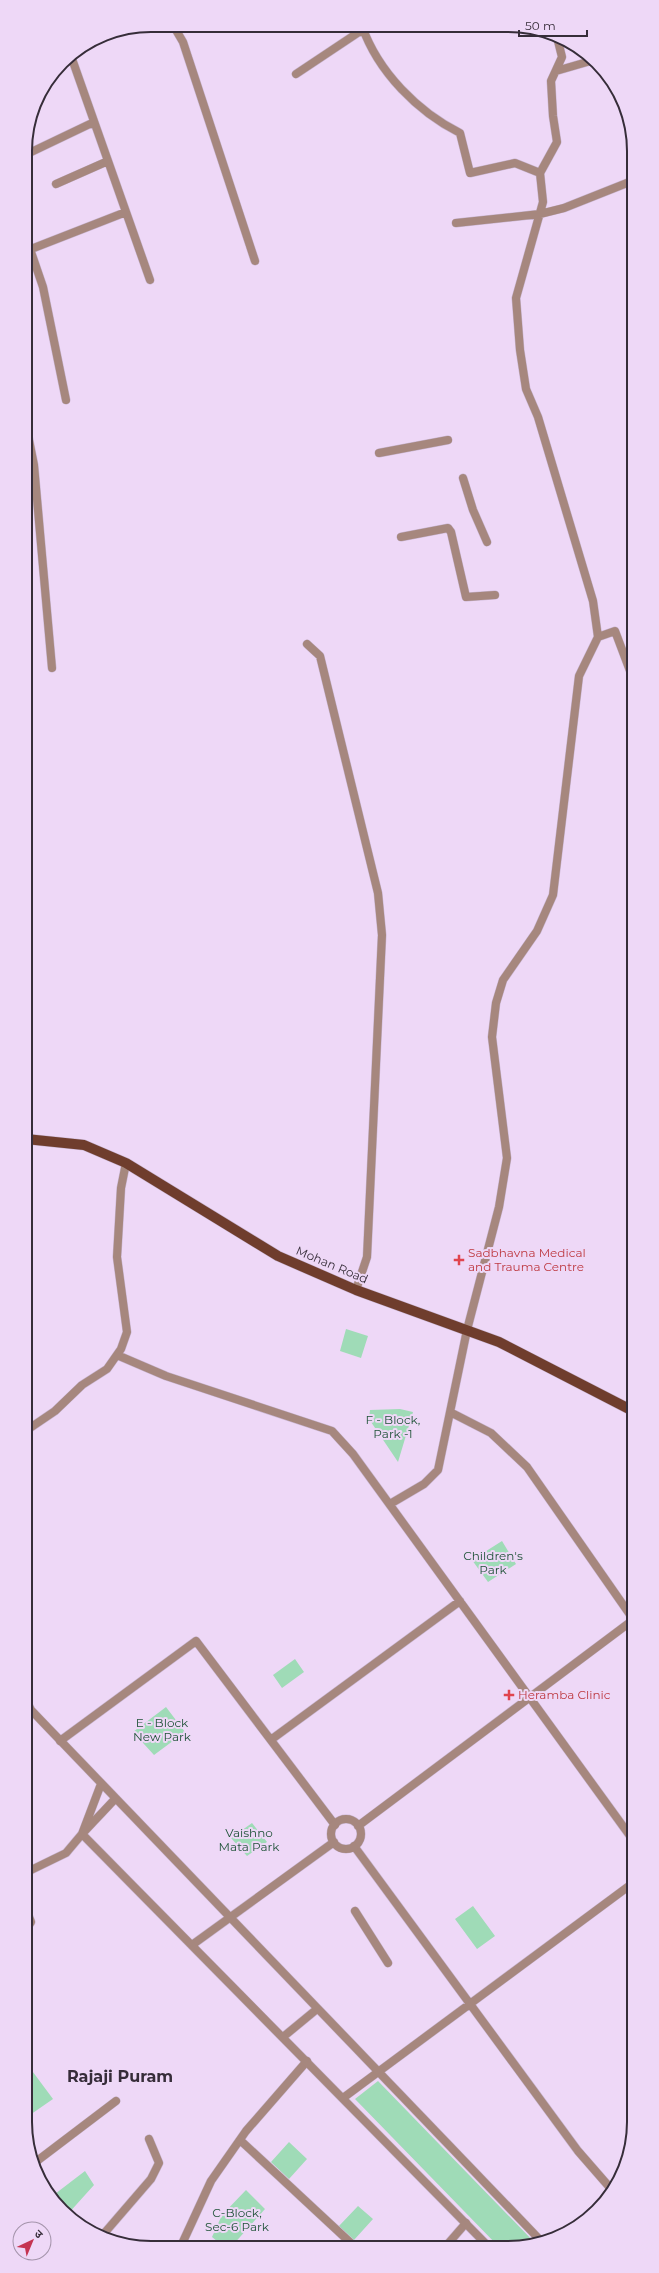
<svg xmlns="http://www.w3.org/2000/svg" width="659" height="2273" font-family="Montserrat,'Noto Sans Devanagari',sans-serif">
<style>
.green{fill:#9fdbb7}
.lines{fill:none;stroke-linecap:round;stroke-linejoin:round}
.minor-casing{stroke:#c9b6d1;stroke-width:9}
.tertiary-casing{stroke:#c9b6d1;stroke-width:9}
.primary-casing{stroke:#c9b6d1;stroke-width:11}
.minor{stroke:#a6877e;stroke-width:8}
.tertiary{stroke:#a6877e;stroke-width:8}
.primary{stroke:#6f3d2d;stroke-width:10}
.health-dot{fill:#e0444e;stroke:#eed8f7;stroke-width:1.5}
.labels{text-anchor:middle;stroke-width:4;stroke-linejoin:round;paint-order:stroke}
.health-label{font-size:12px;fill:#be3a42;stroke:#eed8f7;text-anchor:start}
.street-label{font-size:12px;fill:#362d39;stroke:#eed8f7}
.park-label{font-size:12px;fill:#1f5238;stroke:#eed8f7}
.district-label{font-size:16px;font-weight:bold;fill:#362d39;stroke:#eed8f7}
.rim{fill:none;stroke:#362d39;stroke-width:2}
</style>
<rect width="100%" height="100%" fill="#eed8f7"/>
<path class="green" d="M346 1329 368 1336 361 1358 340 1351Z
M400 1409 413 1412 398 1462 369 1419 370 1410Z
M502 1541 516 1564 488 1582 472 1560Z
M295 1659 304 1672 282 1688 273 1675Z
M166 1707 185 1732 154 1755 133 1732Z
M252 1823 267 1842 247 1856 231 1838Z
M473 1906 495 1936 477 1949 455 1919Z
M27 2064 53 2099 27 2117Z
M378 2081 536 2244 498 2246 355 2099Z
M289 2142 307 2159 289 2179 271 2162Z
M85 2171 94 2185 67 2215 51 2197Z
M246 2190 265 2209 232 2246H223L212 2237 222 2215Z
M358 2206 373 2219 354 2240 339 2226Z"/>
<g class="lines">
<g class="minor-casing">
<path id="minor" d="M173 25 183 42 255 261
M362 26C378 72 418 112 460 133L470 173 515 163 540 173
M71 56 150 280
M556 71 594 60
M296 74 368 26
M25 155 94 122
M56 184 108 161
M456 223 540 214 564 208 632 181
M30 249 43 287 66 400
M26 251 126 212
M26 425 34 465 52 668
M379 453 448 440
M463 478 473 510 487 542
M401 537 448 528 451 532 466 597 495 595
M598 637 615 631 632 676
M307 644 320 656 378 893 382 935 367 1257 356 1290
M117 1355 166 1376 332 1431 353 1454 633 1840
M450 1412 491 1433 527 1467 633 1619
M27 1430 55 1411 82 1385 107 1369 121 1349 127 1332 117 1257 121 1188 126 1163
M390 1504 424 1484 438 1470 467 1330 499 1207 507 1158 492 1037 496 1003 503 980 537 931 553 895 579 676 598 637 593 601 538 417 526 389 520 350 516 298 543 202 540 173 557 142 553 116 551 81 562 57 557 37
M272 1739 460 1601
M60 1741 196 1641 335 1825
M354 1846 578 2151 612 2190
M355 1911 388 1963
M27 1912 31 1922 27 1928
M283 2037 317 2009
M343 2098 633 1883
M240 2140 354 2246
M33 2164 116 2101
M101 2237 151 2179 159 2163 149 2139
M181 2246 211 2181 246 2131 307 2061
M446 2246 466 2223"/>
</g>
<g class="tertiary-casing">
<path id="tertiary" d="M27 1702 31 1710 542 2242
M115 1799 82 1834 488 2246
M331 1834a15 15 0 1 1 30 0a15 15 0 1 1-30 0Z
M358 1826 633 1620
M27 1872 66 1853 82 1834 101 1784
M192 1945 334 1842"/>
</g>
<g class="primary-casing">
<path id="primary" d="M26 1139 84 1145 126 1163 278 1256 356 1290 499 1342 633 1411"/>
</g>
<use href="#minor" class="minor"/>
<use href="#tertiary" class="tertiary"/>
<use href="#primary" class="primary"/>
</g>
<g class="health-dot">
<path d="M457 1254h4v4h4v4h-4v4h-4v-4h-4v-4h4z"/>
<path d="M507 1689h4v4h4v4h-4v4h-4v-4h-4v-4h4z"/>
</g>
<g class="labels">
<g class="health-label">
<text x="468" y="1257">Sadbhavna Medical<tspan x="468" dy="14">and Trauma Centre</tspan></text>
<text x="518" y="1699">Heramba Clinic</text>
</g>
<g class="street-label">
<text transform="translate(332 1265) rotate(23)" y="4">Mohan Road</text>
</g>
<g class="park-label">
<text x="393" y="1424">F - Block,<tspan x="393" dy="14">Park -1</tspan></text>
<text x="493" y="1560">Children's<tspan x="493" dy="14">Park</tspan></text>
<text x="162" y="1727">E - Block<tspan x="162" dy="14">New Park</tspan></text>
<text x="249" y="1837">Vaishno<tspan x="249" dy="14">Mata Park</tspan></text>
<text x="237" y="2217">C-Block,<tspan x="237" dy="14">Sec-6 Park</tspan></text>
</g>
<g class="district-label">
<text x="120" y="2082">Rajaji Puram</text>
</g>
</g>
<path d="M0 0H659V2273H0ZM151 32H508A119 119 0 0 1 627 151V2122A119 119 0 0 1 508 2241H151A119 119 0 0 1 32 2122V151A119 119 0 0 1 151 32Z" fill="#eed8f7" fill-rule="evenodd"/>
<path class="rim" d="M151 32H508A119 119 0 0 1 627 151V2122A119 119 0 0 1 508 2241H151A119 119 0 0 1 32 2122V151A119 119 0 0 1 151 32Z"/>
<g transform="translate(32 2241) rotate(44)"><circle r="19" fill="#eed8f7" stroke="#a494ab"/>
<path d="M0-3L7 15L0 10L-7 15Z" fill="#c53451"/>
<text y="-6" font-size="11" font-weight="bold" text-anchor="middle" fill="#362d39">उ</text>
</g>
<path d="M519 30v6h68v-6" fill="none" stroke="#362d39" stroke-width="2"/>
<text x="525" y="30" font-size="12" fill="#362d39" stroke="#eed8f7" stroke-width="3" paint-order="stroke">50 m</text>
</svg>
